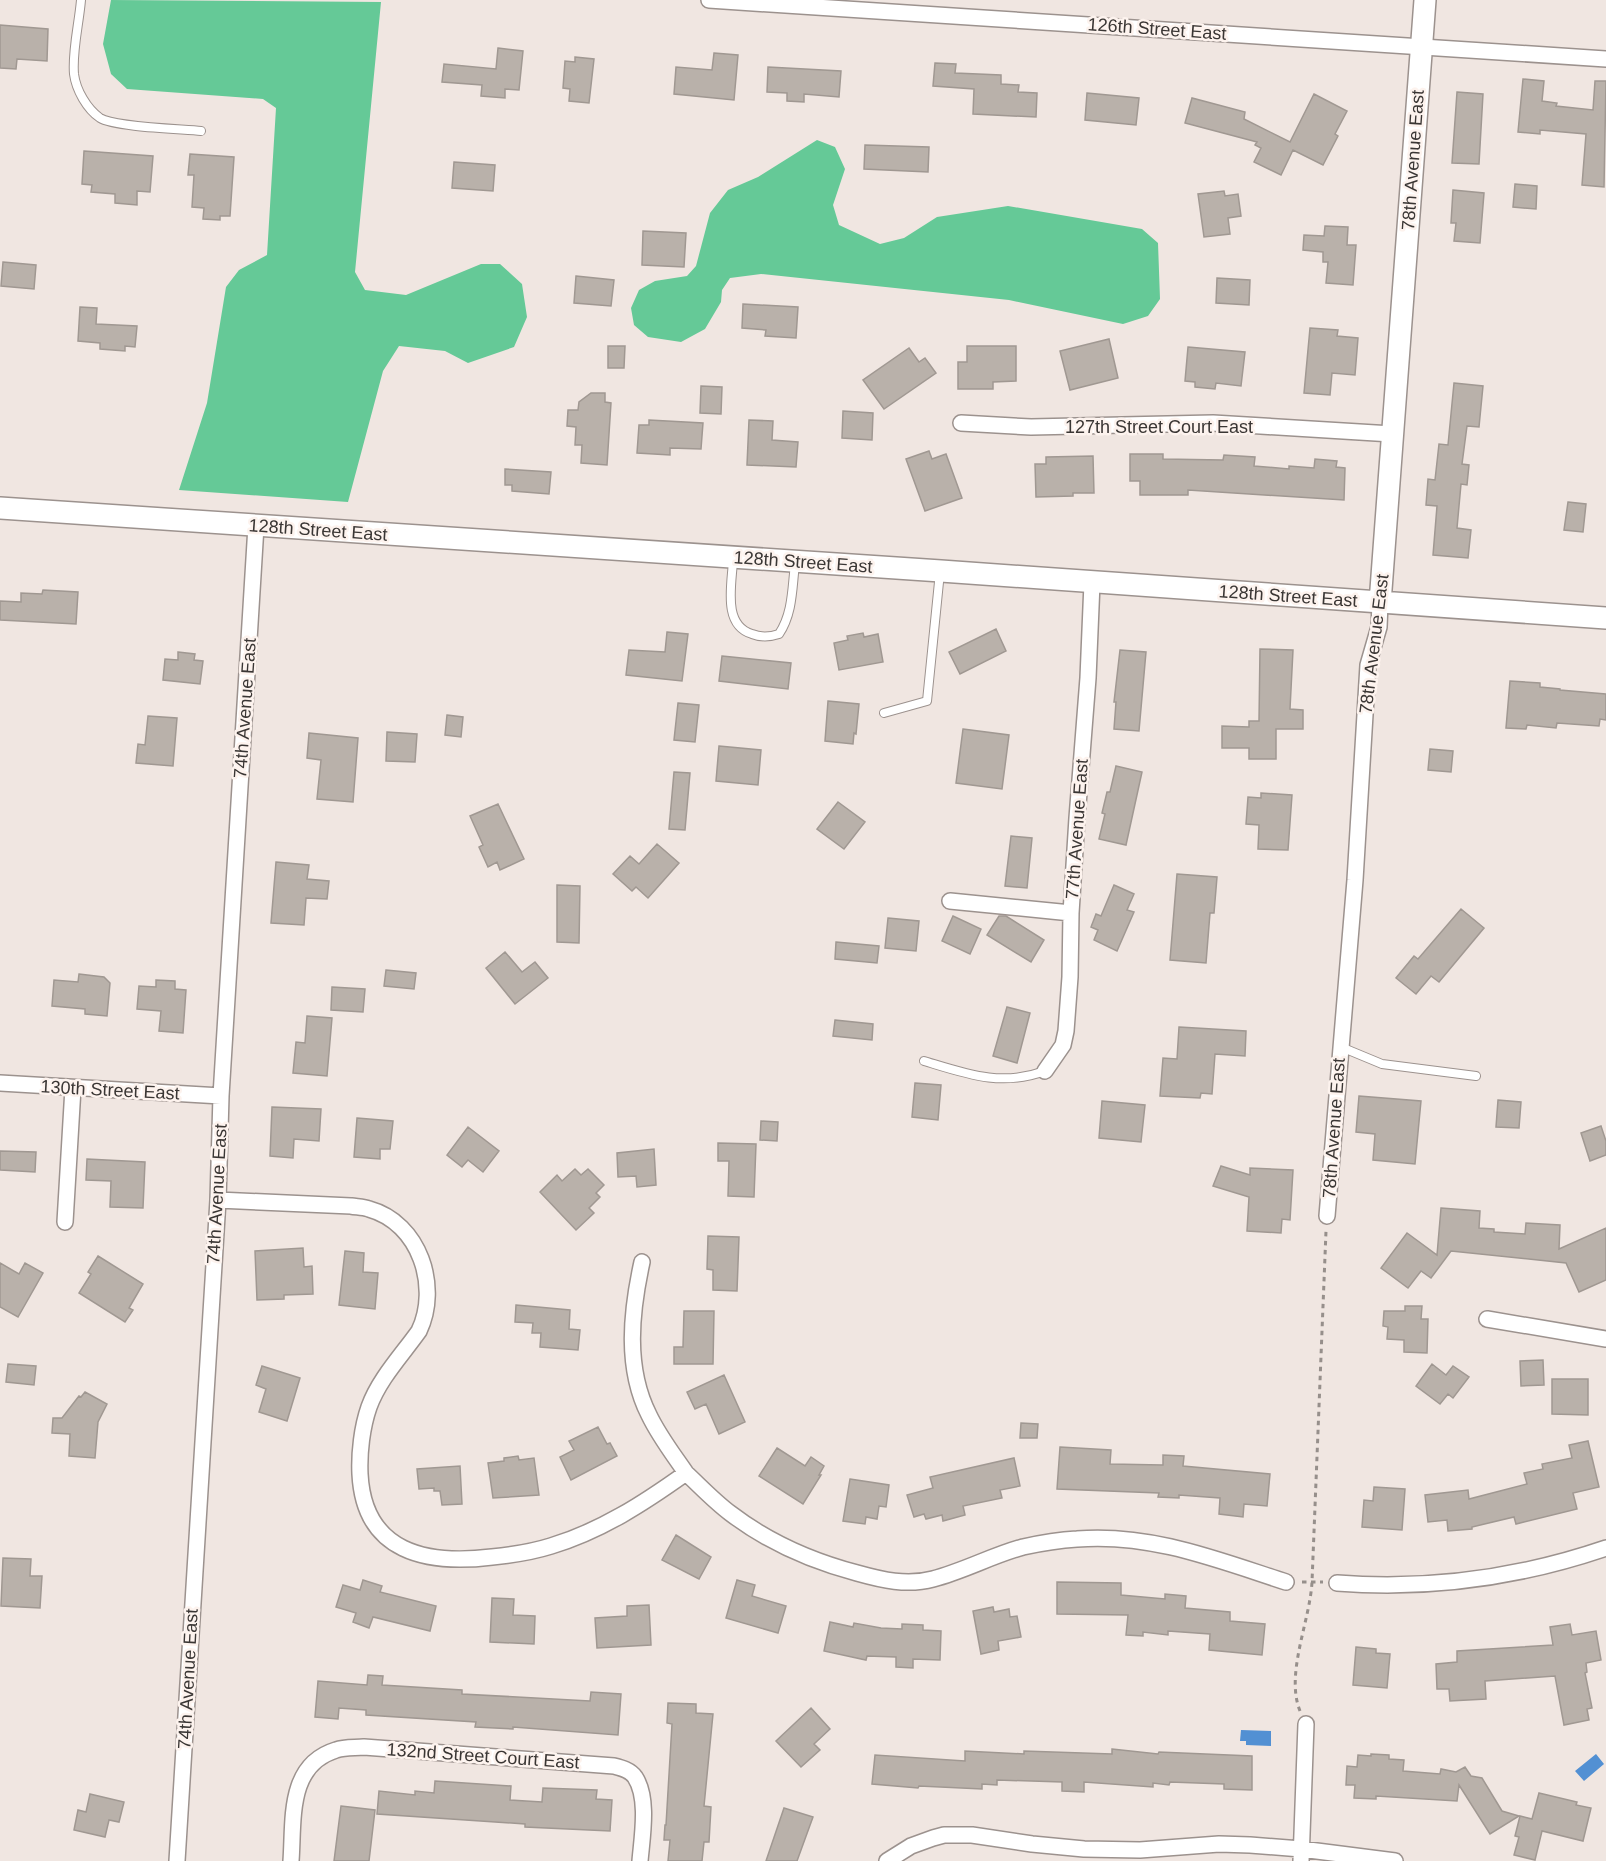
<svg xmlns="http://www.w3.org/2000/svg" width="1606" height="1861" font-family="Helvetica,sans-serif">
<style>
.forest{fill:#65c997}
.water{fill:#5290d3}
.building{fill:#b9b1aa;stroke:#a09892;stroke-width:1.5}
.lines{fill:none;stroke-linecap:round;stroke-linejoin:round}
.lane-casing{stroke:#9c928e;stroke-width:10}
.street-casing{stroke:#9c928e;stroke-width:18}
.secondary-casing{stroke:#9c928e;stroke-width:24}
.path{stroke:#968f8b;stroke-width:3;stroke-dasharray:4.5 4.5;stroke-linecap:butt}
.lane{stroke:#fff;stroke-width:8}
.street{stroke:#fff;stroke-width:15}
.secondary{stroke:#fff;stroke-width:21}
.labels{text-anchor:middle;stroke-width:5;stroke-linejoin:round;paint-order:stroke}
.street-label{font-size:18px;fill:#3a3634;stroke:#fdf3ee}
</style>
<rect width="100%" height="100%" fill="#f0e6e1"/>
<path class="forest" d="M111 0 381 2 355 272 365 290 406 295 481 264H500L522 284 527 317 514 347 468 363 445 351 399 346 383 371 348 502 179 490 207 403 226 287 239 270 267 255 276 108 263 99 127 89 111 74 103 44Z
M817 140 835 147 845 169 833 205 839 225 880 244 904 238 937 217 1008 206 1142 229 1158 243 1160 299 1148 316 1123 324 1009 300 761 274 730 278 722 290 721 302 705 329 681 342 648 337 634 325 631 308 639 290 655 281 687 276 696 266 710 213 728 190 758 177Z"/>
<path class="water" d="M1241 1730 1271 1731V1746L1246 1745V1741H1240Z
M1596 1754 1604 1764 1584 1781 1575 1771Z"/>
<path class="building" d="M0 25 48 29 47 61 17 59 16 69 0 68Z
M498 48 523 51 519 90 505 89V98L481 96 482 85 442 82 444 64 496 69Z
M714 53 738 55 734 100 674 94 676 67 712 70Z
M575 57 594 59 589 103 569 101 570 89 563 88 565 61 575 62Z
M935 63 956 64 955 73 1001 75V84L1019 85 1018 92 1037 93 1036 117 973 114 974 89 933 86Z
M768 67 841 71 839 97 804 94V102L787 101V93L767 92Z
M1523 79 1544 81 1542 101 1557 103 1556 106 1593 110 1595 81H1606L1604 187 1582 185 1586 134 1540 130V134L1518 132Z
M1457 92 1483 94 1479 164 1452 163Z
M1087 93 1139 98 1136 125 1085 120Z
M1314 94 1347 111 1335 134 1338 136 1323 165 1293 150 1281 175 1254 162 1261 148 1255 145 1257 142 1185 123 1192 98 1245 112 1244 119 1290 142Z
M865 145 929 147 928 172 864 169Z
M84 151 153 156 150 192 137 191V205L115 203V194L91 192 92 185 82 184Z
M190 154 234 157 230 216H220V220L203 219 204 208 192 207 194 175H188Z
M454 162 495 165 493 191 452 188Z
M1515 184 1537 186 1536 209 1513 207Z
M1453 190 1484 193 1480 243 1454 241 1456 223H1451Z
M1224 191 1225 196 1238 194 1241 216 1228 218 1230 234 1204 237 1198 194Z
M1325 226 1348 227 1347 245H1356L1353 285 1326 283 1328 262H1323V252L1303 250 1304 235 1324 236Z
M643 231 686 233 684 267 642 265Z
M3 262 36 265 34 289 1 286Z
M576 276 614 280 611 306 574 303Z
M1217 278 1250 280 1249 305 1216 303Z
M743 304 798 307 796 338 765 336 766 330 742 328Z
M80 307 97 308 96 324 137 326 135 347 125 346V351L100 349V343L78 341Z
M1310 328 1338 330 1337 336 1358 338 1355 375 1332 373 1330 395 1304 393Z
M1109 339 1118 378 1070 390 1060 351Z
M608 346H625L624 368H608Z
M967 346H1016V381L993 382V389H958V362H967Z
M1188 347 1245 352 1241 386 1216 383 1215 389 1195 387V382L1185 381Z
M909 348 919 362 925 358 936 373 884 409 863 380Z
M1454 383 1483 386 1479 427 1467 426 1462 464 1469 465 1467 485 1461 484 1457 528 1471 530 1468 558 1433 555 1437 506 1426 505 1428 479 1435 480 1439 444 1448 445Z
M701 386 722 387 721 414 700 413Z
M591 393H605V402L611 403 607 465 581 463 582 445H575L576 427 567 426 568 410H578L579 402Z
M843 411 873 413 872 440 842 438Z
M649 420 703 423 701 449 670 448V455L637 453 639 425H649Z
M749 420 773 421 772 440 798 442 796 467 747 465Z
M929 451 932 459 946 454 962 498 925 511 906 459Z
M1130 454H1163V459L1223 460 1224 455 1255 457 1254 466 1289 469V466L1314 468 1315 459 1337 461 1336 467 1345 468 1344 500 1188 490V495H1140V481H1130Z
M1093 456 1094 493H1073V496L1036 497 1035 464H1046V457Z
M505 469 551 472 549 494 512 491V485H505Z
M1568 502 1586 504 1583 532 1564 530Z
M43 590 78 592 76 624 0 620V601L21 602V593L42 594Z
M996 629 1006 651 960 674 949 652Z
M667 632 688 634 682 681 626 675 629 650 665 652Z
M863 633 864 637 878 634 883 662 839 670 834 643 848 640 847 636Z
M1260 649 1293 650 1290 709 1303 710V729H1276V759H1249V748H1222V726L1249 727V721H1259Z
M1120 650 1146 652 1139 731 1114 729 1116 702H1114Z
M178 652 195 654 194 660 203 661 200 684 163 680 165 659 178 660Z
M722 656 791 663 788 689 719 681Z
M1510 681 1540 683V687L1560 689V690L1606 694V720L1600 719 1599 726 1557 723 1556 728 1527 725 1526 729 1506 728Z
M828 701 859 704 856 734 854 733 853 744 825 741Z
M678 703 699 705 695 742 674 740Z
M447 715 463 717 461 737 445 735Z
M148 716 177 718 173 766 136 763 138 744 145 745Z
M963 729 1009 735 1002 789 956 783Z
M387 732 417 734 415 762 386 761Z
M309 733 358 738 353 802 317 799 321 760 307 758Z
M719 746 761 750 758 785 716 781Z
M1430 749 1453 751 1451 772 1428 770Z
M1116 766 1142 772 1126 845 1099 839 1105 814 1102 813 1107 792H1110Z
M674 772 690 773 685 830 669 829Z
M1261 793 1292 795 1288 850 1258 849 1259 825 1246 824 1248 797 1261 798Z
M838 802 865 822 844 849 817 829Z
M498 804 524 859 500 870 497 862 488 867 479 847 483 845 470 816Z
M1011 836 1032 838 1027 888 1005 886Z
M657 844 679 863 648 898 636 887 632 891 613 874 630 856 639 864Z
M276 862 309 865 307 879 329 881 327 899 306 898 304 925 271 923Z
M1177 874 1217 877 1214 913H1210L1206 963 1170 960Z
M557 885 580 886 579 943 557 942Z
M1114 885 1134 894 1127 910 1134 912 1117 951 1094 940 1098 930 1091 927 1096 914 1101 916Z
M1461 909 1484 928 1439 982 1431 976 1416 994 1396 978 1414 956 1418 959Z
M953 916 981 929 970 954 942 941Z
M999 916H1006L1044 940 1031 962 987 935Z
M888 918 919 921 916 951 885 948Z
M836 942 879 946 877 963 835 959Z
M505 952 522 972 535 962 548 978 515 1004 486 968Z
M386 970 416 973 414 989 384 986Z
M79 974 104 977 110 983 107 1016 85 1014V1009L52 1006 54 980 78 982Z
M156 980 175 981V989L186 990 183 1033 159 1031 161 1011 137 1009 139 986 156 987Z
M332 987 365 989 363 1012 331 1010Z
M1007 1007 1030 1013 1017 1063 993 1056Z
M307 1016 332 1018 327 1076 293 1073 296 1042 305 1043Z
M835 1020 873 1024 872 1040 833 1036Z
M1179 1027 1246 1031 1245 1056 1215 1054 1212 1094 1201 1093 1200 1098 1160 1096 1163 1058 1177 1059Z
M915 1083 941 1085 938 1120 912 1117Z
M1359 1096 1421 1101 1415 1164 1373 1160 1375 1134 1356 1132Z
M1498 1100 1521 1102 1519 1128 1496 1127Z
M1102 1101 1145 1105 1141 1142 1099 1138Z
M272 1107 321 1109 319 1141 294 1139 293 1158 270 1156Z
M357 1118 393 1121 390 1149H380V1159L354 1157Z
M761 1121 778 1122 777 1141 760 1140Z
M1601 1126 1606 1141V1155L1590 1161 1581 1133Z
M468 1127 499 1151 483 1172 468 1160 462 1167 447 1155Z
M718 1143 756 1144 754 1197 728 1196 729 1161H718Z
M654 1149 656 1185 637 1187 636 1176 618 1177 617 1153Z
M0 1151 36 1152 35 1172 0 1170Z
M87 1159 145 1162 143 1208 110 1207 111 1181 86 1180Z
M1221 1166 1250 1175V1168L1293 1170 1290 1220 1282 1219 1281 1233 1247 1231 1249 1197 1213 1186Z
M575 1169 581 1175 588 1169 604 1185 596 1193 600 1197 589 1208 594 1213 576 1230 540 1192 557 1175 562 1181Z
M1441 1208 1480 1211 1479 1228 1494 1229V1232L1525 1234 1526 1223 1560 1225 1559 1249 1606 1228V1280L1579 1292 1566 1263 1451 1251 1431 1278 1421 1271 1408 1288 1381 1268 1407 1233 1437 1255Z
M708 1236 739 1237 737 1291 713 1290V1270L707 1269Z
M303 1248 304 1267 312 1266 313 1294 284 1295V1299L257 1300 255 1251Z
M345 1251 364 1253 363 1272 378 1273 375 1309 339 1305Z
M98 1256 143 1284 129 1308 133 1310 125 1322 79 1293 91 1274 88 1272Z
M0 1263 19 1274 25 1263 43 1273 18 1317 0 1307Z
M516 1305 570 1310 569 1329 580 1330 578 1350 540 1347 541 1333H532L533 1323 515 1322Z
M1405 1306H1422L1421 1319H1428L1427 1353 1404 1352V1340L1387 1339 1388 1327 1383 1326 1384 1311H1405Z
M684 1311H714L713 1364H674V1347H683Z
M1543 1360 1544 1385 1521 1386 1520 1361Z
M8 1364 36 1366 34 1385 6 1382Z
M1432 1364 1446 1375 1453 1366 1469 1377 1453 1398 1448 1394 1440 1404 1416 1386Z
M262 1366 300 1378 287 1421 259 1412 266 1389 256 1385Z
M724 1375 745 1422 719 1434 706 1404 695 1409 687 1392Z
M1552 1379H1588V1415L1552 1414Z
M85 1392 107 1404 98 1422 95 1458 69 1456 70 1434 52 1433 53 1418H62L79 1396 81 1397Z
M1021 1423 1038 1424 1037 1438H1020Z
M598 1427 607 1444 610 1443 617 1456 571 1480 560 1457 574 1450 569 1441Z
M1588 1441 1599 1487 1573 1493 1577 1509 1516 1524 1514 1517 1472 1527V1529L1448 1531 1447 1520 1428 1522 1425 1495 1468 1490 1469 1499 1527 1484 1524 1473 1543 1469 1542 1464 1572 1458 1569 1445Z
M1060 1447 1111 1450 1110 1464 1163 1465V1455L1184 1456 1183 1466 1270 1474 1267 1506 1244 1504 1243 1517 1219 1514 1220 1498 1179 1495V1498L1158 1497 1159 1493 1057 1489Z
M777 1448 805 1466 811 1457 824 1466 819 1475H821L803 1504 759 1476Z
M518 1456 519 1460 534 1458 539 1495 493 1498 488 1463 504 1461V1458Z
M1014 1458 1020 1486 1000 1490 1002 1498 963 1506 965 1515 943 1521 942 1515 926 1519 924 1514 914 1517 907 1495 933 1488 930 1477Z
M460 1466 462 1504 442 1505 440 1491H434V1488L419 1489 417 1469Z
M850 1479 889 1485 886 1507 879 1506 877 1519 866 1517 865 1524 843 1521Z
M1374 1487 1405 1489 1402 1530 1362 1527 1364 1500 1373 1501Z
M676 1535 711 1557 699 1579 662 1560Z
M3 1558 31 1559 30 1576H42L40 1608 1 1606Z
M363 1580 382 1586 380 1592 436 1606 430 1631 373 1617 369 1628 353 1622 356 1613 336 1607 343 1585 360 1590Z
M737 1580 755 1585 752 1596 786 1606 778 1633 726 1618Z
M1057 1582 1121 1583V1595L1165 1599V1594L1186 1596 1185 1608 1230 1612V1621L1265 1624 1262 1655 1209 1650 1210 1634 1168 1631V1635L1143 1632V1636L1126 1635 1128 1615 1057 1614Z
M492 1598 514 1599 513 1615 535 1616 534 1644 490 1642Z
M649 1605 651 1645 597 1648 595 1618 627 1616V1606Z
M993 1607 994 1612 1009 1609 1010 1617 1017 1616 1021 1637 998 1641 999 1650 981 1654 973 1611Z
M830 1622 853 1627 854 1623 881 1628 902 1629V1624L923 1625V1630L941 1631 940 1660 913 1659V1668L896 1667V1657L867 1656 866 1660 824 1651Z
M1570 1624 1572 1635 1596 1631 1601 1660 1586 1663 1587 1672 1585 1673 1592 1708 1587 1709 1589 1720 1564 1725 1555 1676 1485 1681 1486 1699 1450 1701 1449 1689H1437L1436 1664 1457 1662V1651L1553 1645 1550 1627Z
M1356 1647 1376 1649V1653L1390 1654 1387 1688 1353 1685Z
M368 1675 383 1676 382 1685 462 1690V1694L590 1701 591 1692 621 1694 618 1735 513 1727V1729L475 1727 476 1722 366 1715V1710L339 1708 338 1719 315 1717 318 1681 367 1685Z
M668 1703 696 1704V1713L713 1714 704 1806 711 1807 709 1842H704L702 1861H668L670 1840H664L665 1825H666L672 1724 667 1723Z
M811 1708 830 1729 814 1744 820 1750 801 1767 776 1741Z
M1112 1749 1158 1754 1159 1752 1252 1756V1790L1224 1789V1784L1170 1782 1169 1785 1153 1783V1787L1084 1782V1792L1062 1791V1782L997 1780V1785L982 1784V1789L919 1786 918 1788 872 1784 875 1755 965 1761V1751L1024 1754V1751L1112 1754Z
M1371 1754 1389 1755V1759L1404 1760 1403 1771 1440 1774 1441 1769 1456 1772 1465 1767 1471 1776 1482 1778 1502 1811 1519 1816 1490 1834 1459 1785 1457 1801 1376 1796V1799L1354 1798 1355 1785H1346L1347 1766 1357 1767 1358 1755 1371 1756Z
M435 1781 511 1786 510 1800 542 1802 543 1788 597 1790 596 1799 612 1800 610 1831 525 1827V1824L377 1814 379 1791 415 1795V1791L434 1793Z
M1539 1793 1577 1802 1576 1805 1591 1808 1583 1841 1542 1831 1535 1860 1514 1855 1519 1837 1515 1836 1520 1816 1532 1819Z
M90 1794 124 1802 119 1822 109 1820 105 1837 74 1830 78 1810 86 1812Z
M341 1806 375 1810 369 1861H334Z
M784 1808 813 1817 797 1861H766Z"/>
<g class="lines">
<g class="lane-casing">
<path id="lane" d="M81 0C79 24 72 51 74 74 76 90 87 109 100 118 114 127 181 129 201 131
M733 560C732 584 722 625 752 634 762 638 770 637 779 634 793 613 792 588 795 564
M884 713 927 701 940 572
M1341 1047 1382 1064 1476 1076
M924 1061C967 1074 1001 1087 1045 1071"/>
</g>
<g class="street-casing">
<path id="street" d="M709 0 1606 59
M961 423 1031 427 1213 423 1392 434
M950 901 1071 913
M1045 1071 1063 1045 1066 1031 1070 977 1071 913 1077 818 1088 678 1092 583
M0 1083 221 1096
M218 1200 351 1206C357 1207 364 1207 369 1209 420 1223 440 1287 419 1331 402 1355 379 1379 369 1407 362 1427 359 1453 360 1474 364 1553 427 1565 492 1557 512 1555 532 1552 551 1546 601 1531 644 1503 686 1473 700 1486 714 1501 730 1513 768 1542 811 1561 857 1573 882 1580 907 1586 933 1579 964 1571 993 1555 1023 1547 1041 1543 1060 1540 1077 1539 1151 1533 1218 1560 1286 1582
M1327 1216 1355 880 1368 665 1379 627 1380 603
M65 1222 73 1088
M642 1262C631 1312 625 1368 649 1415 659 1436 673 1454 686 1473
M1487 1319 1606 1339
M1337 1583C1429 1590 1518 1578 1606 1548
M177 1861 218 1200 221 1096 256 526
M291 1861C294 1820 287 1765 336 1750 345 1747 355 1748 364 1747L614 1766C622 1768 630 1770 635 1777 649 1798 642 1837 640 1861
M887 1861 911 1846 933 1838 944 1835H972L1032 1844 1084 1849 1140 1850 1219 1844 1250 1845 1301 1849 1395 1861
M1301 1861 1306 1724"/>
</g>
<g class="secondary-casing">
<path id="secondary" d="M0 508 941 571 1606 618
M1380 603 1425 0"/>
</g>
<path class="path" d="M1302 1582H1323
M1300 1711C1285 1674 1310 1621 1312 1582L1326 1231"/>
<use href="#lane" class="lane"/>
<use href="#street" class="street"/>
<use href="#secondary" class="secondary"/>
</g>
<g class="labels">
<g class="street-label">
<text transform="translate(1157 29) rotate(4)" y="6">126th Street East</text>
<text transform="translate(1413 160) rotate(-86)" y="6">78th Avenue East</text>
<text x="1159" y="433">127th Street Court East</text>
<text transform="translate(318 530) rotate(4)" y="6">128th Street East</text>
<text transform="translate(803 562) rotate(4)" y="6">128th Street East</text>
<text transform="translate(1288 596) rotate(4)" y="6">128th Street East</text>
<text transform="translate(1374 644) rotate(-83)" y="6">78th Avenue East</text>
<text transform="translate(245 708) rotate(-86)" y="6">74th Avenue East</text>
<text transform="translate(1077 829) rotate(-86)" y="6">77th Avenue East</text>
<text transform="translate(110 1090) rotate(3)" y="6">130th Street East</text>
<text transform="translate(1334 1128) rotate(-86)" y="6">78th Avenue East</text>
<text transform="translate(217 1194) rotate(-87)" y="6">74th Avenue East</text>
<text transform="translate(188 1679) rotate(-87)" y="6">74th Avenue East</text>
<text transform="translate(483 1756) rotate(4)" y="6">132nd Street Court East</text>
</g>
</g>
</svg>
